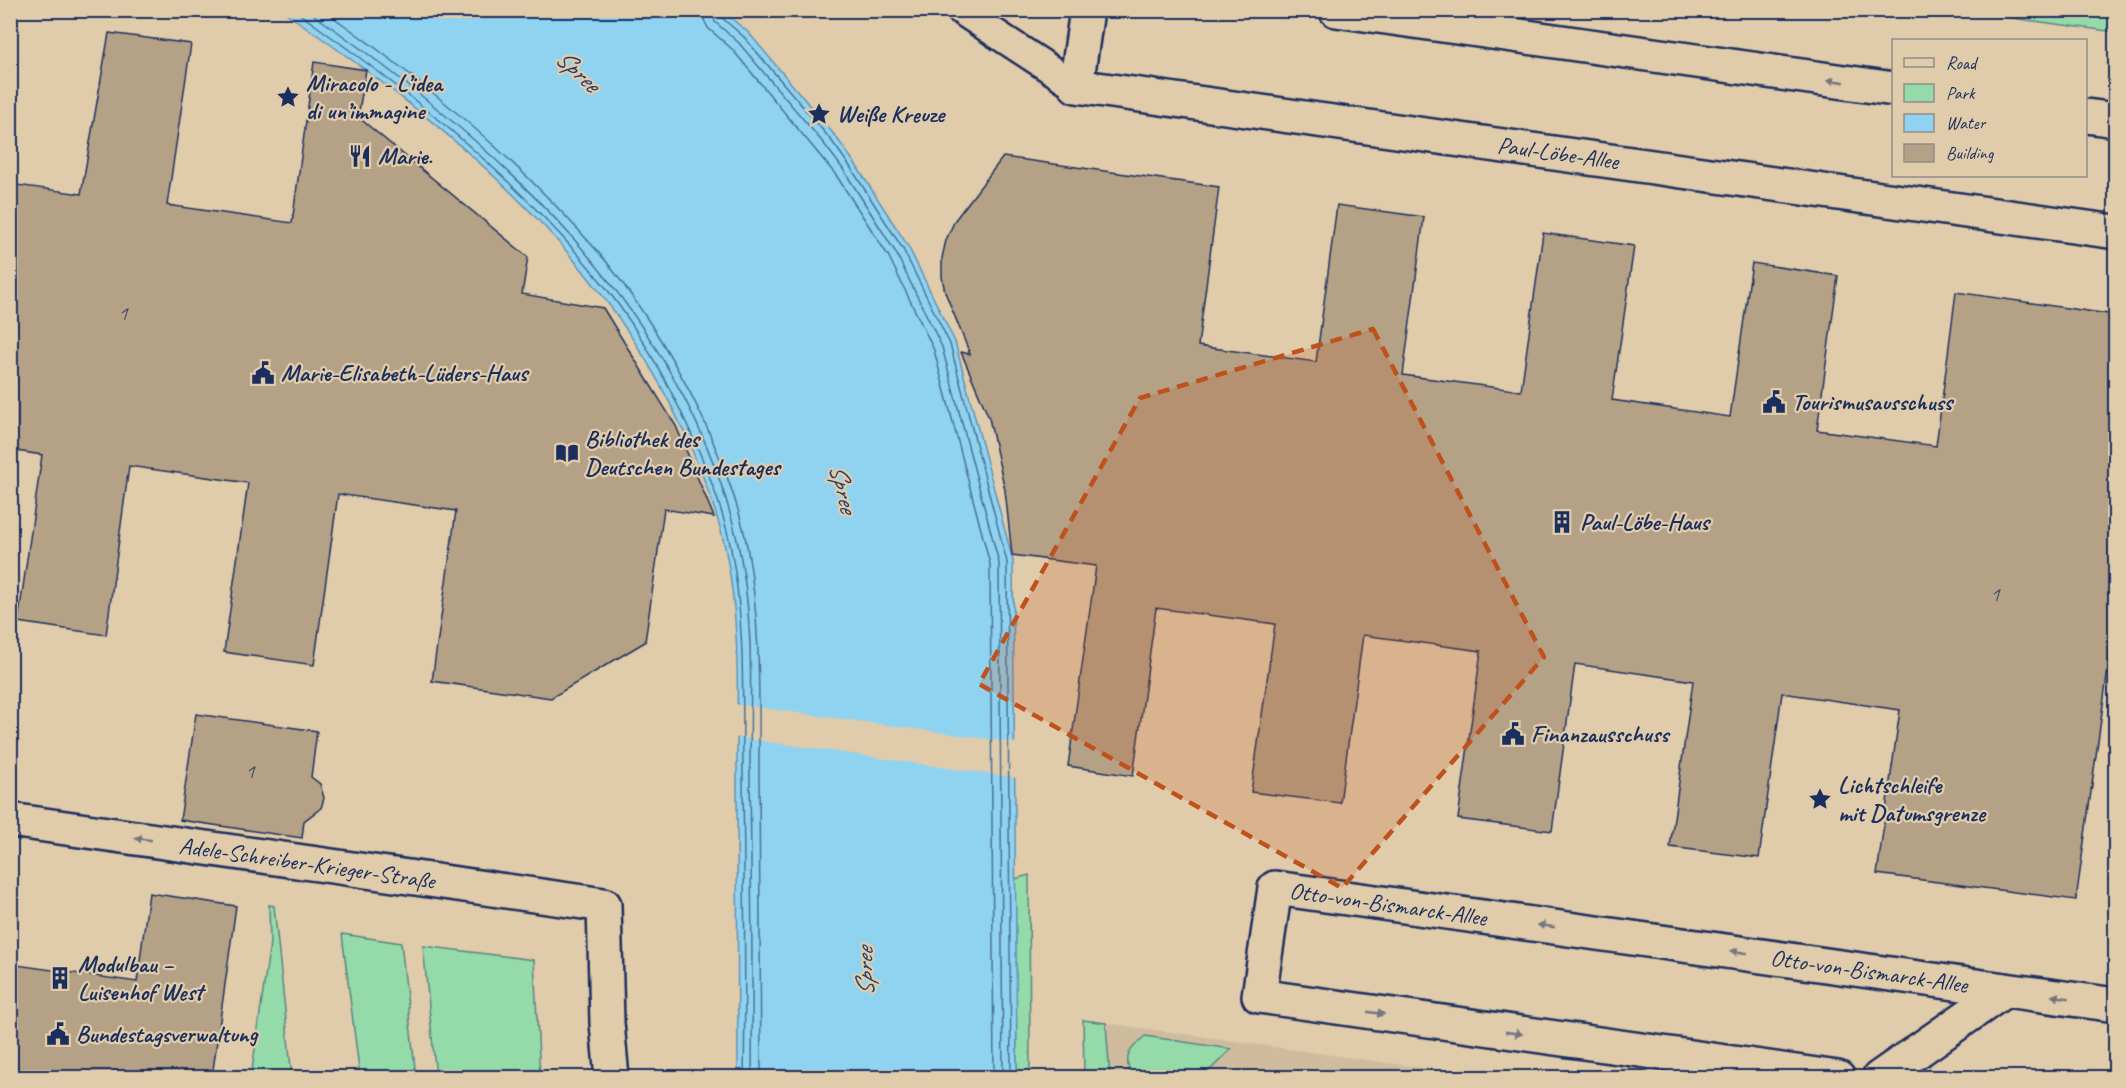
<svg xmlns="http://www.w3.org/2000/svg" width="2126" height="1088" font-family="Caveat,sans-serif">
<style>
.built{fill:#cfbc9e}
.green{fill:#94dba9;stroke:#588584;stroke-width:1.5}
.water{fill:#8fd3f0;stroke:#6191b6;stroke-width:1.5}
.pier{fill:#e0cbaa}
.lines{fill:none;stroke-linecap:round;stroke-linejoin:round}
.shore{stroke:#497198;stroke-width:1.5}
.building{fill:#b5a286;stroke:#1b2f5e;stroke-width:1.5}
.pedestrian-casing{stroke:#1b2f5e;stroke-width:32}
.minor-casing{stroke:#1b2f5e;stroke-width:38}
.tertiary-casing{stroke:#1b2f5e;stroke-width:38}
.pedestrian{stroke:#e0cbaa;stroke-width:27}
.minor{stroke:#e0cbaa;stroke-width:33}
.tertiary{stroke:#e0cbaa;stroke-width:33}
.oneway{fill:#747580}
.marked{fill:#bf511c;fill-opacity:0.2;stroke:#bf511c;stroke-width:4.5;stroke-dasharray:12 8;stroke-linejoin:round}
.labels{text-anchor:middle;stroke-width:4.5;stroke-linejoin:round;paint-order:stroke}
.number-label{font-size:21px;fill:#424c68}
.poi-label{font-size:24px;font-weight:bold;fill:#1b2f5e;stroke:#e0cbaa;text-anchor:start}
.street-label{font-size:24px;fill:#1b2f5e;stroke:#e0cbaa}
.water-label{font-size:26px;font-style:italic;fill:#273f6d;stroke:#e0cbaa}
</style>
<rect width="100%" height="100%" fill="#e0cbaa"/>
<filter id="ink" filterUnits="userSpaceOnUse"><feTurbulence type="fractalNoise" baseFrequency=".0167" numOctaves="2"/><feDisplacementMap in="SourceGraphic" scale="12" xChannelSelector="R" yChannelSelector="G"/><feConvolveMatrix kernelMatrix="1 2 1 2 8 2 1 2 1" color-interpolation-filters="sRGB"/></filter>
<g filter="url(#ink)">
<path class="built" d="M1106 1023 1338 1056 1490 1077H1110Z"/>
<path class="green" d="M1991 10 2115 11V32L1990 15Z
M1029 875 1030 1077H1017L1015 879Z
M269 905 274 906 292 1077H251L270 943Z
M342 934 401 943 416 1077H360Z
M423 946 534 960 540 1077H436Z
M1083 1020 1106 1023 1110 1077H1084Z
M1145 1036 1231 1049 1203 1077H1132C1122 1056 1130 1049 1145 1036Z"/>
<path class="water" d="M283 11H722L748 32 836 137 854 162 908 246 955 342 1013 561 1017 1077H738C738 976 737 873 737 771 737 697 741 621 725 547 716 507 700 467 683 430 599 246 445 123 283 11Z"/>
<path class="pier" d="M734 704 1017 743V778L734 737Z"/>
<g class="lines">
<path class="shore" d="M294 10C403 87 507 169 593 272 633 319 665 376 690 431 707 468 723 508 731 549 746 625 742 702 743 778 744 878 746 978 744 1078
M307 10C496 142 685 310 738 544 755 619 750 697 750 773 751 875 753 976 752 1078
M323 10C406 68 485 132 555 205 573 224 592 244 609 265 646 313 679 367 705 423 722 462 739 504 747 546 761 621 759 698 759 774 760 875 761 976 761 1078
M703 10 704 20 708 28 732 49 836 175 889 257 934 350 990 564 994 1078
M712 10 715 22 738 42 825 145 843 169 896 253 942 347 999 563 1003 1078
M719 10 721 17 744 37 831 140 849 165 903 249 950 344 1007 562 1011 1078"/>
</g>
<path class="building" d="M109 33 191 44 167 205 292 223 314 62 366 70 358 117 528 257 522 294 603 308 676 426 714 517 664 509 645 642 551 698 432 681 456 511 338 494 314 665 224 652 248 483 129 466 106 635 18 622 42 455 10 450V184L81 194Z
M1003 157 1219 187 1198 346 1316 362 1337 205 1424 217 1403 375 1521 391 1543 233 1634 246 1612 400 1730 417 1752 263 1838 276 1817 430 1936 446 1956 292 2115 315V618L2076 900 1877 874 1900 710 1782 693 1759 858 1670 847 1693 681 1575 664 1552 831 1458 819 1481 651 1363 635 1340 803 1251 792 1275 624 1156 608 1133 776 1068 766 1096 566 1012 555 1005 490 989 418 961 352 970 354 945 292 942 277V258L946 240 955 220Z
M196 714 317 731 311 777 320 784 324 798 321 808 304 821 302 838 180 820Z
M149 893 236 906 212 1077H10V964L137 982Z"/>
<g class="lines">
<g class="pedestrian-casing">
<path id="pedestrian" d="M960 10 1076 86"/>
</g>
<g class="minor-casing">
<path id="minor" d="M1087 10 1076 86 2116 232
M1336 10 1894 89
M2086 116 2116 120
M10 820 604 905 607 1023 612 1078
M1838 1078 1259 996 1275 888 2005 990"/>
</g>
<g class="tertiary-casing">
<path id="tertiary" d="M1879 1078 2005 990 2116 1005"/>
</g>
<use href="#pedestrian" class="pedestrian"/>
<use href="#minor" class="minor"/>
<use href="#tertiary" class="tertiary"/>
</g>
<defs><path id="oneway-solid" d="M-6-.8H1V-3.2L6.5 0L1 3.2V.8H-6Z" transform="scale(1.5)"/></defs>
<g class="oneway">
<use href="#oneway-solid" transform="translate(1836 81) rotate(-172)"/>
<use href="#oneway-solid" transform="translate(143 839) rotate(-172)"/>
<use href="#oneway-solid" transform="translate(1546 926) rotate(-172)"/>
<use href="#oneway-solid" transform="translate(1739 952) rotate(-172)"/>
<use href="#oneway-solid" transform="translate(2060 997) rotate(-172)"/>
<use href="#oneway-solid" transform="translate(1376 1013) rotate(8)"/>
<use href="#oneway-solid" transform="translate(1514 1033) rotate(8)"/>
</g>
</g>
<path class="marked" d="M1373 329 1544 657 1342 888 979 684 1140 398Z"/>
<defs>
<g id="sight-bare" transform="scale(1.8)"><path d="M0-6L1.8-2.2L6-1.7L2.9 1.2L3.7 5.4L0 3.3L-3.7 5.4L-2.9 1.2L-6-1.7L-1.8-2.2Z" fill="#1b2f5e" stroke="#e0cbaa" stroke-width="2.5" paint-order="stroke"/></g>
<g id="restaurant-bare" transform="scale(1.8)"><path d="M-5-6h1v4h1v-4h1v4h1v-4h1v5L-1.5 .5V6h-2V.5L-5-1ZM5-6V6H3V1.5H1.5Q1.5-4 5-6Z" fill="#1b2f5e" stroke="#e0cbaa" stroke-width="2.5" paint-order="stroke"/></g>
<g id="civic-bare" transform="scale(1.8)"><path d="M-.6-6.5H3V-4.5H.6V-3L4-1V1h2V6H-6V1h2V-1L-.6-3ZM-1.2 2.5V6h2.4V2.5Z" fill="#1b2f5e" stroke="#e0cbaa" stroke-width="2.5" paint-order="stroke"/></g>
<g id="library-bare" transform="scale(1.8)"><path d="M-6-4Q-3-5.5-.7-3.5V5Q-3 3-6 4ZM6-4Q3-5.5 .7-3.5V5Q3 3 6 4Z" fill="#1b2f5e" stroke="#e0cbaa" stroke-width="2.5" paint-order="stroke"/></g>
<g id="building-bare" transform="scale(1.8)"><path d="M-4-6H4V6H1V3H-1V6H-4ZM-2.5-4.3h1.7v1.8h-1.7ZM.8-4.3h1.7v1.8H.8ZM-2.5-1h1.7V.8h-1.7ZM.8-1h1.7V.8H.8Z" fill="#1b2f5e" stroke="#e0cbaa" stroke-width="2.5" paint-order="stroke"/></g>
</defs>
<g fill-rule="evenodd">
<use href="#sight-bare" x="288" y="97"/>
<use href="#sight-bare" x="819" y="114"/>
<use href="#restaurant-bare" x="360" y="156"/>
<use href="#civic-bare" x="263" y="373"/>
<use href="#civic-bare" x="1774" y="402"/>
<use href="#library-bare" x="567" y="453"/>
<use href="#building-bare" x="1562" y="522"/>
<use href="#civic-bare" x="1513" y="734"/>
<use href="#sight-bare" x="1820" y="799"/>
<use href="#building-bare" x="60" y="978"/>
<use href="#civic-bare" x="58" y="1034"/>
</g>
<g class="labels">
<g class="number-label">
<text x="123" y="320">1</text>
<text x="1995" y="601">1</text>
<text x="250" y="778">1</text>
</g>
<g class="poi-label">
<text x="306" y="91">Miracolo - L’idea<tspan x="306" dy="28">di un’immagine</tspan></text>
<text x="837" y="122">Weiße Kreuze</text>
<text x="378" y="164">Marie.</text>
<text x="281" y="381">Marie-Elisabeth-Lüders-Haus</text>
<text x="1792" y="410">Tourismusausschuss</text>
<text x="585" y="447">Bibliothek des<tspan x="585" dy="28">Deutschen Bundestages</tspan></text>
<text x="1580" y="530">Paul-Löbe-Haus</text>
<text x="1531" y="742">Finanzausschuss</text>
<text x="1838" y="793">Lichtschleife<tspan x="1838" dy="28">mit Datumsgrenze</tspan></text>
<text x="78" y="972">Modulbau –<tspan x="78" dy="28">Luisenhof West</tspan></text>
<text x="76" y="1042">Bundestagsverwaltung</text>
</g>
<g class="street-label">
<text transform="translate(1558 153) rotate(8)" y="8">Paul-Löbe-Allee</text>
<text transform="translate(307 863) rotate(8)" y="8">Adele-Schreiber-Krieger-Straße</text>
<text transform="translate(1388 904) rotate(8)" y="8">Otto-von-Bismarck-Allee</text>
<text transform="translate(1869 971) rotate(8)" y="8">Otto-von-Bismarck-Allee</text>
</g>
<g class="water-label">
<text transform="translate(578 70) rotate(43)" y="9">Spree</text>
<text transform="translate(844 488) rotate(76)" y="9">Spree</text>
<text transform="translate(864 972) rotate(-91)" y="9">Spree</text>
</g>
</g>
<rect width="2126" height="1088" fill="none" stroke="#e0cbaa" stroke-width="36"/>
<rect x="18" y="18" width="2090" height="1052" fill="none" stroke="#1b2f5e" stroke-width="2" filter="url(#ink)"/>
<rect x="1892" y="39" width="195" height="138" fill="#e0cbaa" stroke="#918d8c" stroke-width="1.5"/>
<rect x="1904" y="58" width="30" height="9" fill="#e0cbaa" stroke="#918d8c" stroke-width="1.5"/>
<text x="1946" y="69" font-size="18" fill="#1b2f5e">Road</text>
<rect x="1904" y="84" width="30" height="18" fill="#94dba9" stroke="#918d8c" stroke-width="1.5"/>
<text x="1946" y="99" font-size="18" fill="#1b2f5e">Park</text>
<rect x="1904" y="114" width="30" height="18" fill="#8fd3f0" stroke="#918d8c" stroke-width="1.5"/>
<text x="1946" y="129" font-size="18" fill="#1b2f5e">Water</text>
<rect x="1904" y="144" width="30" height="18" fill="#b5a286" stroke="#918d8c" stroke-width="1.5"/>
<text x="1946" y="159" font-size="18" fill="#1b2f5e">Building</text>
</svg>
